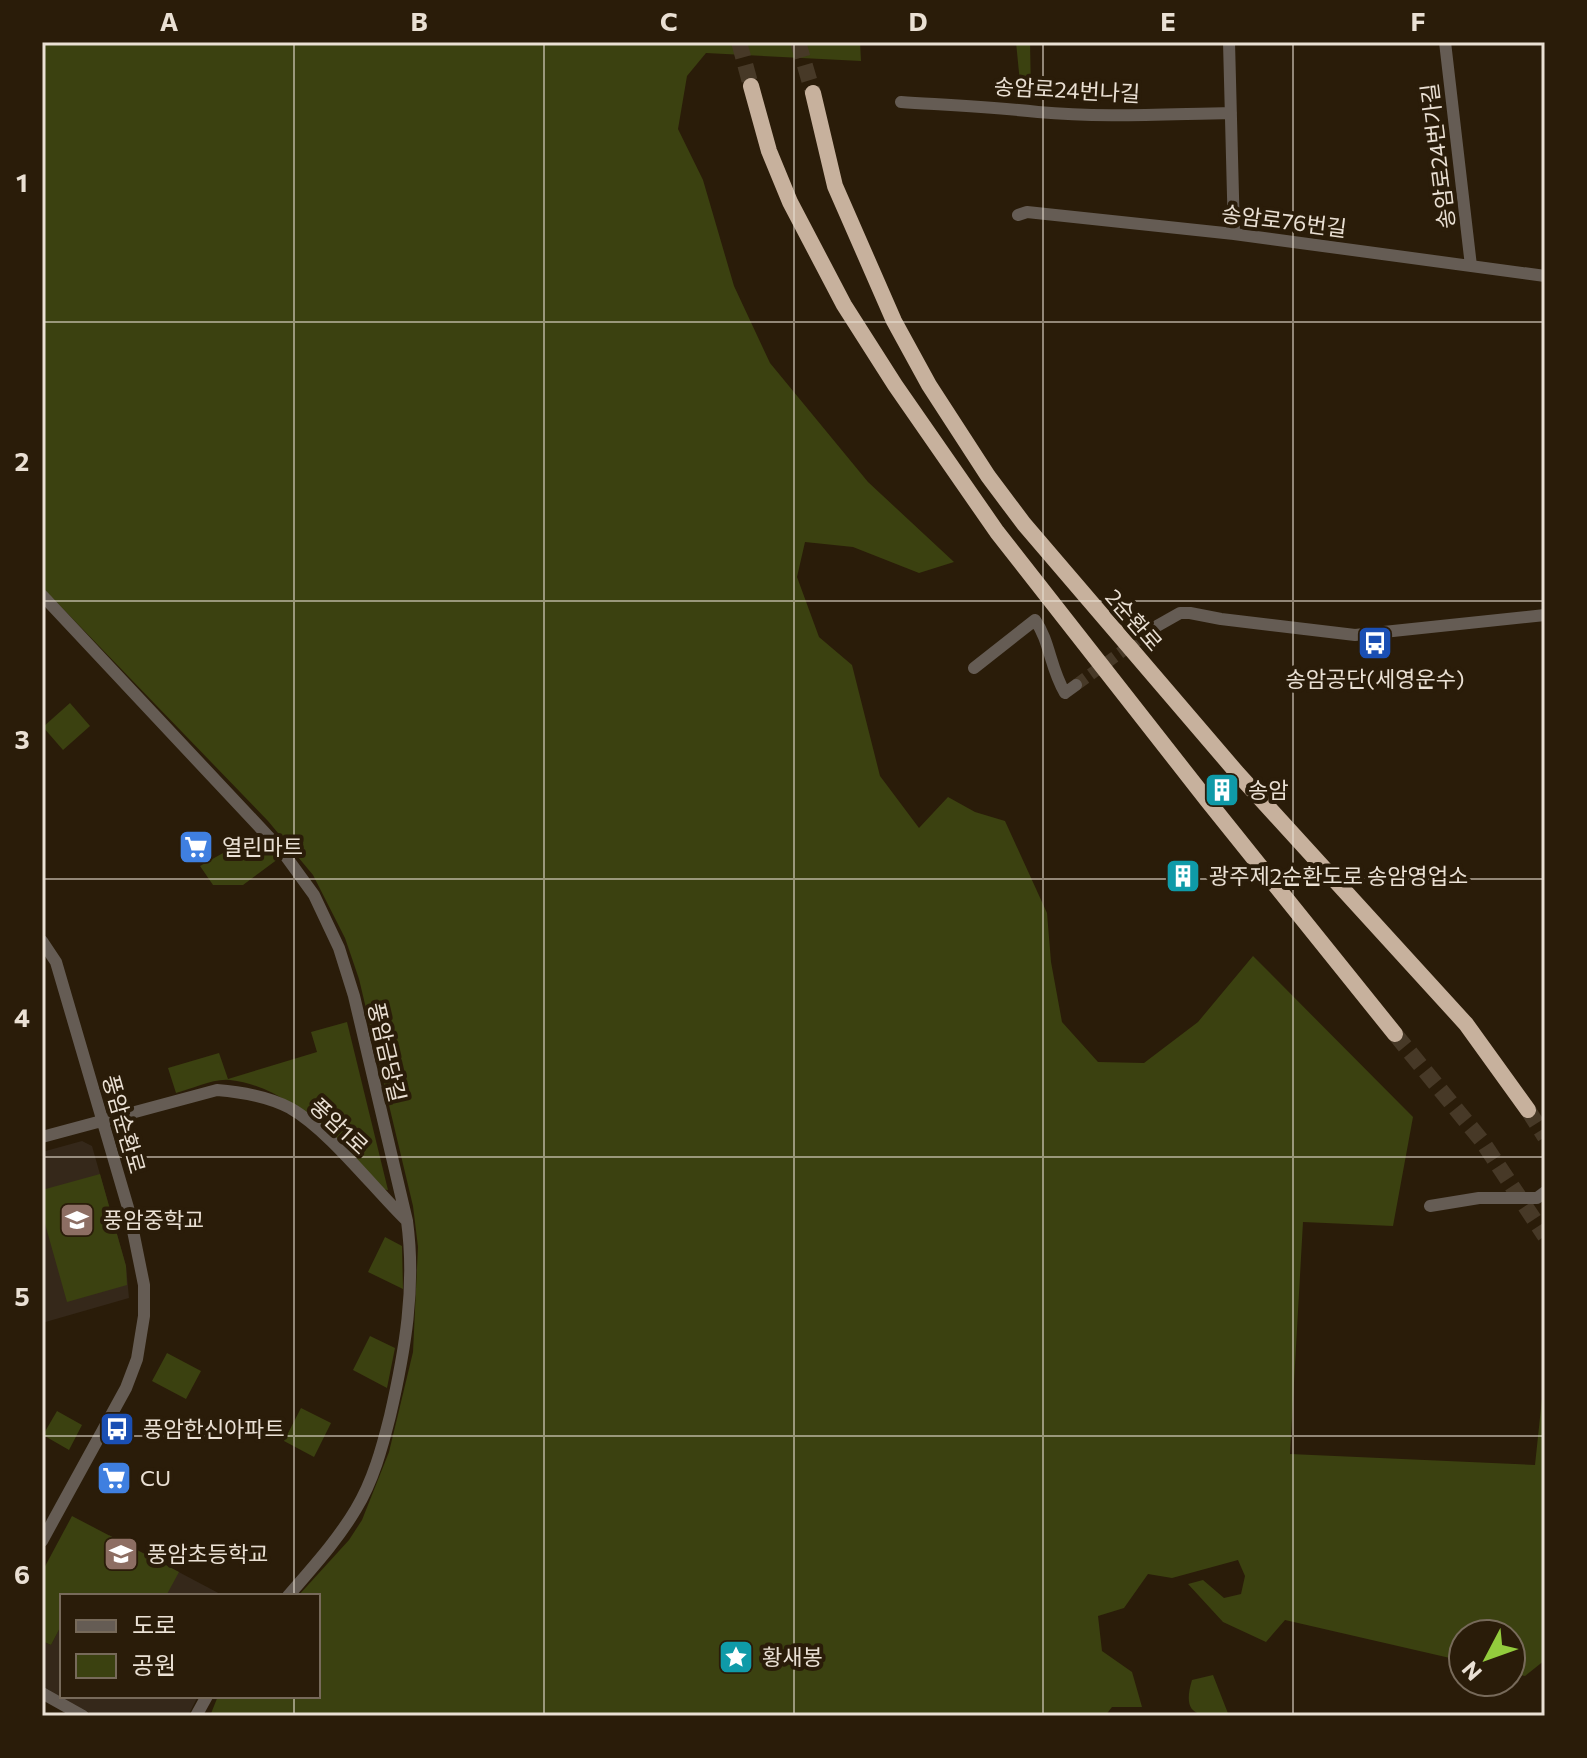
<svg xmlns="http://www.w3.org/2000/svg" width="1587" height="1758" font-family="Commissioner,'Noto Sans KR',sans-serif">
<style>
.education{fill:#35281a}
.green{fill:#3b4110}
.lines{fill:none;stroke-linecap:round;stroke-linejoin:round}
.minor-tunnel{stroke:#473927;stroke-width:12;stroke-dasharray:12 6;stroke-linecap:butt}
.highway-tunnel{stroke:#473927;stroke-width:16;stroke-dasharray:16 8;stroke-linecap:butt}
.minor{stroke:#655c54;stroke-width:12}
.highway{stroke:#c7b19d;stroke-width:16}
.grid{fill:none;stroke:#eae0d4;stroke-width:2;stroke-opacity:0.55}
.labels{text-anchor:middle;stroke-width:8;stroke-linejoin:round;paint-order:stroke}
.street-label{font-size:22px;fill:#eae0d4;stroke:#2a1c09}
.poi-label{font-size:22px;fill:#eae0d4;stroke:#2a1c09;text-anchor:start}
.neatline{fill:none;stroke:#eae0d4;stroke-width:3}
.grid-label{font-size:26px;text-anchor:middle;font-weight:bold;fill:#eae0d4}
</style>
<rect width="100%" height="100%" fill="#2a1c09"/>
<path class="education" d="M82 1141 92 1146 126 1266 129 1298 42 1323V1152Z
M109 1535 224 1596H77Z
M62 1624V1696H198L188 1716H95L42 1686V1641L51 1645Z"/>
<path class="green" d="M42 42H860L861 61 706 53 687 76 678 129 703 180 734 286 770 363 868 482 954 562 919 573 853 547 805 542 797 577 819 637 852 665 880 776 919 828 948 797 975 812 1005 821 1047 913 1051 962 1062 1022 1098 1062 1144 1063 1198 1022 1253 956 1413 1117 1393 1226 1303 1222 1290 1454 1535 1465 1545 1370V1660L1525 1676 1511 1673V1634H1463V1661L1285 1620 1266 1642 1223 1622 1188 1584 1203 1580 1224 1598 1241 1594 1245 1576 1238 1560 1172 1578 1148 1574 1124 1608 1098 1616 1102 1651 1132 1672 1142 1707H1112L1105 1716H210L218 1696H318V1596H298L349 1540 362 1520 389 1452 413 1352 418 1247 413 1206 359 979 345 938 313 875 268 821 42 587Z
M1016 42H1030L1031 94 1021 93Z
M70 703 90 726 63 750 43 727Z
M255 835 278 859 243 885H213L200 866Z
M347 1022 388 1190 382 1189C339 1147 294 1087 230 1080 214 1078 192 1089 176 1093L168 1068 219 1053 228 1079 317 1052 311 1032Z
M100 1174 126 1266 127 1285 67 1302 42 1213V1190Z
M385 1237 402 1246 403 1289 368 1272Z
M370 1336 395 1348 387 1388 353 1370Z
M167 1353 201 1371 186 1399 152 1381Z
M301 1408 331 1423 314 1457 284 1441Z
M57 1411 82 1425 69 1450 43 1435Z
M72 1516 179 1572 166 1596H62V1624L51 1645 42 1641V1572Z
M1213 1675 1229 1716C1199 1716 1181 1717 1192 1680Z"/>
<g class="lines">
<path class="minor-tunnel" d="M1076 685 1157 626"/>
<path class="highway-tunnel" d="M739 42 751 86
M798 42 813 93
M1395 1034 1482 1141 1545 1236
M1528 1110 1545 1137"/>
<path class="minor" d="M1229 42 1234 234
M1445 42 1471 266
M901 102C947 105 992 107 1038 112 1101 118 1167 114 1231 113
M1018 215 1027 212 1234 234 1545 276
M42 595 282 851 314 895 339 948 354 996 407 1221C416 1287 405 1351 390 1416 382 1448 373 1481 356 1509 337 1541 312 1568 288 1596
M1157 626 1180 613H1190L1221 619 1355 635 1545 615
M974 668 1035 620C1050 641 1050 668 1065 693L1076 685
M42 941 56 962 129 1211 144 1285V1316L137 1359 126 1388 42 1541
M42 1137 217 1090C242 1092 267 1096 290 1108 329 1130 373 1188 407 1221
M1430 1206 1479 1198H1537L1545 1192
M42 1693 83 1716
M196 1716 207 1696"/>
<path class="highway" d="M751 86 769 151 790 202 844 305 895 385 997 532 1207 800 1395 1034
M813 93 835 186 894 321 929 385 988 476 1024 524 1238 774 1466 1024 1528 1110"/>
</g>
<path class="grid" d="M294 42V1596M544 42V1716M794 42V1716M1043 42V1716M1293 42V1716M42 322H1545M42 601H1545M42 879H1545M42 1157H1545M42 1436H1545M294 1696V1716"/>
<defs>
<g id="bus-square" transform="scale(1.8)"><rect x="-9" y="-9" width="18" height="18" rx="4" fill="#1a4fb4" stroke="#2a1c09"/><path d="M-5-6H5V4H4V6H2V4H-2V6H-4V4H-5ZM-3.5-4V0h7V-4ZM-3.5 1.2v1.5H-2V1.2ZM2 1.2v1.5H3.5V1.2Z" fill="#fff"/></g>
<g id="building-square" transform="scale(1.8)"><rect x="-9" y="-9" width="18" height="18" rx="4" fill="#0f9aa8" stroke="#2a1c09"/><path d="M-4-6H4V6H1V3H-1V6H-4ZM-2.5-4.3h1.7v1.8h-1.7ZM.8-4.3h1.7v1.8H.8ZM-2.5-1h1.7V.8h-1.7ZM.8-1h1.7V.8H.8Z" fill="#fff"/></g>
<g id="supermarket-square" transform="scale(1.8)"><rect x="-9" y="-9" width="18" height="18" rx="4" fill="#3f7fe0" stroke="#2a1c09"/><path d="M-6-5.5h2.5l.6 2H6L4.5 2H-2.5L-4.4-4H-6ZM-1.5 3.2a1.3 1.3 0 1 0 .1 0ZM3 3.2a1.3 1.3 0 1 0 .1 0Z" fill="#fff"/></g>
<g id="school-square" transform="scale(1.8)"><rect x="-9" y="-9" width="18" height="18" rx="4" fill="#8d6e63" stroke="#2a1c09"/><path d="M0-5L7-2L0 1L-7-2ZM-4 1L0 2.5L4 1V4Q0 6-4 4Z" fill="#fff"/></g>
<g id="sight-square" transform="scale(1.8)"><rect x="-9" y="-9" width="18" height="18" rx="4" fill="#0f9aa8" stroke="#2a1c09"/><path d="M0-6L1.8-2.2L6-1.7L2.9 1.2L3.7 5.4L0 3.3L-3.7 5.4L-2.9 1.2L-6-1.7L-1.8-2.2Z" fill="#fff"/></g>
</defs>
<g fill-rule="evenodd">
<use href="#bus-square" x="1375" y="643"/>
<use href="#building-square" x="1222" y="790"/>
<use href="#supermarket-square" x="196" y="847"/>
<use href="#building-square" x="1183" y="876"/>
<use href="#school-square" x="77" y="1220"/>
<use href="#bus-square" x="117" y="1429"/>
<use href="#supermarket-square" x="114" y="1478"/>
<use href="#school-square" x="121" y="1554"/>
<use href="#sight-square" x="736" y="1657"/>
</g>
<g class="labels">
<g class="street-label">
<text transform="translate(1067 90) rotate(3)" y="8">송암로24번나길</text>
<text transform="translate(1438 156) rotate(-97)" y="8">송암로24번가길</text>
<text transform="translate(1284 221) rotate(7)" y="8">송암로76번길</text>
<text transform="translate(1134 620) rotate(49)" y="8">2순환로</text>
<text transform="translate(387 1052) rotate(77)" y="8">풍암금당길</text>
<text transform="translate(124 1124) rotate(74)" y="8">풍암순환로</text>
<text transform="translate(339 1126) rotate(43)" y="8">풍암1로</text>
</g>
<g class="poi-label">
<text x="1375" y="687" text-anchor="middle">송암공단(세영운수)</text>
<text x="1248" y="798">송암</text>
<text x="222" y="855">열린마트</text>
<text x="1209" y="884">광주제2순환도로 송암영업소</text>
<text x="103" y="1228">풍암중학교</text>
<text x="143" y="1437">풍암한신아파트</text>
<text x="140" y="1486">CU</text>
<text x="147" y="1562">풍암초등학교</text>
<text x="762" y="1665">황새봉</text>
</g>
</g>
<rect width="1587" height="1758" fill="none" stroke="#2a1c09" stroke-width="88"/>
<rect x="60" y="1594" width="260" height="104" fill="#2a1c09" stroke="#776a5a" stroke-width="2"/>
<rect x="76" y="1620" width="40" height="12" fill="#655c54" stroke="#776a5a" stroke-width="2"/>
<text x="132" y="1634" font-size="24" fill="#eae0d4">도로</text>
<rect x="76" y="1654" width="40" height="24" fill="#3b4110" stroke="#776a5a" stroke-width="2"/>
<text x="132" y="1674" font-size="24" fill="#eae0d4">공원</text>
<g transform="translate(1487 1658) rotate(229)"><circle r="38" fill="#2a1c09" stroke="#776a5a" stroke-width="2"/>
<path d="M0-6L14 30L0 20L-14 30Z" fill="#93cc3d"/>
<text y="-12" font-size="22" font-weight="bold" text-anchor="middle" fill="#eae0d4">N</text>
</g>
<rect x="44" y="44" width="1499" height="1670" class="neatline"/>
<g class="grid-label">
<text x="169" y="31">A</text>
<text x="419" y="31">B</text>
<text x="669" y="31">C</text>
<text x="918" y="31">D</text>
<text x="1168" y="31">E</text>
<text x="1418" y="31">F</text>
<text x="22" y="192">1</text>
<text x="22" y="471">2</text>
<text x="22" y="749">3</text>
<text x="22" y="1027">4</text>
<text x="22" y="1306">5</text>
<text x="22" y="1584">6</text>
</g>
</svg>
